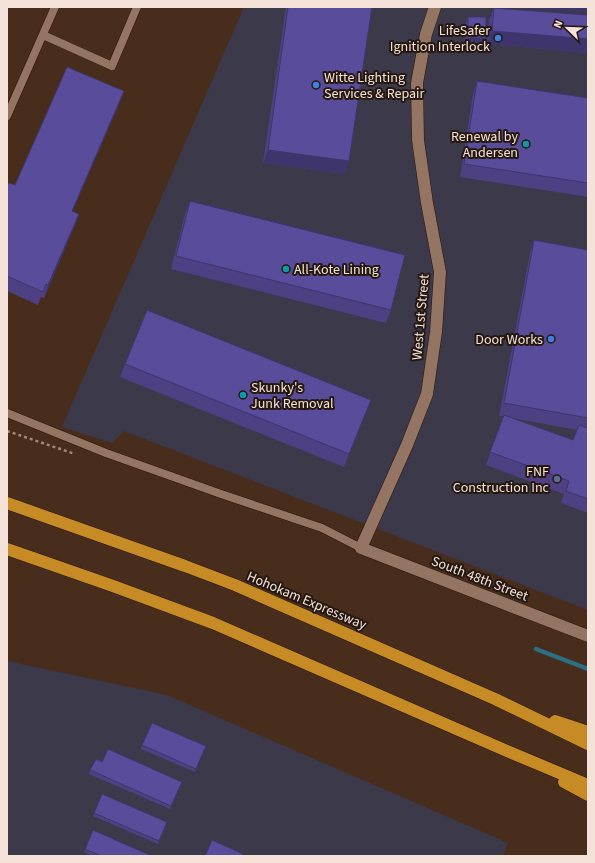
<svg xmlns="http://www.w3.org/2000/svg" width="595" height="863" font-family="'Source Sans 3',sans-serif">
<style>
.industrial{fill:#3c394a}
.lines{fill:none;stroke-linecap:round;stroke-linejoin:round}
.stream{stroke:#2c7083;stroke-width:4.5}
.service-casing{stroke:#2d1405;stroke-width:9}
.minor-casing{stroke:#2d1405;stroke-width:13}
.motorway-casing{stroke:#2d1405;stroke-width:13}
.path{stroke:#a0897c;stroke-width:2.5;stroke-dasharray:3 3;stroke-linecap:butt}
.service{stroke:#947462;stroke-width:8}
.minor{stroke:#947462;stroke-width:12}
.motorway{stroke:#c78b26;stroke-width:12}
.wall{fill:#4d4184;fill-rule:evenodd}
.shaded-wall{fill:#3e356c}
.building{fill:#594c9a;stroke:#3e356c}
.shop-dot{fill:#3f7fe0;stroke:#251811;stroke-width:1.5}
.culture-dot{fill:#0f9aa8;stroke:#251811;stroke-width:1.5}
.service-dot{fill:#5c6f8a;stroke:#251811;stroke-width:1.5}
.labels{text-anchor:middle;stroke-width:4;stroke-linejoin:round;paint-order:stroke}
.poi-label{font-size:14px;fill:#f5e2d8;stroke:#251811;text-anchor:end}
.street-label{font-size:14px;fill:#f5e2d8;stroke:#251811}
</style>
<rect width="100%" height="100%" fill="#482d1c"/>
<path class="industrial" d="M244 7H588V610L124 431 112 443 62 427Z
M7 661 167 695 508 843 503 856H7Z"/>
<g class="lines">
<path class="stream" d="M536 649 588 669"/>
<g class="service-casing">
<path id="service" d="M43 35 112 66 137 7
M7 116 55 7
M7 413 106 453 221 494 322 528 361 548"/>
</g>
<g class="minor-casing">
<path id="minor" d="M435 7 426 34 417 83 418 140 427 203 440 272 436 332 427 394 407 445 361 548 588 636"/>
</g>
<g class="motorway-casing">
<path id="motorway" d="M7 503 185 566 235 585 495 699 588 744
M7 549 113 586 213 623 507 751 588 785
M555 721 588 732
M564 782 588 795"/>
</g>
<path class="path" d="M7 431 75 454"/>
<use href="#service" class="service"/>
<use href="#minor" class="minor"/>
<use href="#motorway" class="motorway"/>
</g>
<path class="wall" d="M286 7H372L349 161 345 174 263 163Z
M494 8 588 15V53L487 44 489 20Z
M468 17 486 38 483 45H465L466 23Z
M477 81 588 98V197L460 177 473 94Z
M124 91 119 104 72 212 79 214 74 227 44 298 41 297 38 305 7 291V186L15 185Z
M190 201 391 310 386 323 171 269 185 214Z
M534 240 588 250V513L561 503 564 494 486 465 503 416H499L530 253ZM512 418 577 430 573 440Z
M125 364 371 400 344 467 120 377Z
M142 745 204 750 195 772 141 749Z
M102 762 182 782 170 809 89 774 90 770Z
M94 813 167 822 158 844 93 816Z
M85 849 152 856H92L84 852Z"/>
<path class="shaded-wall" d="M520 7H588V12L520 8Z
M492 31 588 39V53L487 44Z
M468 38H486L483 45H465Z
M124 91 119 104 67 224 72 211Z
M268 150 349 161 345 174 263 163Z
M79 214 74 227 44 298 48 285Z
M371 400 366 413 344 467 349 454Z"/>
<path class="building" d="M288 7H372L349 161 268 150Z
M494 8 588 15V39L492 31Z
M468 17H486V38H468Z
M67 67 124 91 72 211 79 214 48 285 46 284 43 292 7 276V186L9 183 15 185Z
M477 81 588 98V183L464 164Z
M190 201 405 255 391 310 176 256Z
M534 240 588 250V418L504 403Z
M147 310 371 400 349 454 125 364Z
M504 415 573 440 579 425 588 428V499L566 491 569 481 490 452Z
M152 723 206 746 196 769 142 745Z
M108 749 182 782 171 806 90 770 96 759 102 762Z
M102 794 167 822 159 841 94 813Z
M93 830 152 856H101L85 849Z
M212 840 243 854 242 856H205Z"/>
<g class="shop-dot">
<circle cx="498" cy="38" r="4"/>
<circle cx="316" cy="85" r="4"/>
<circle cx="551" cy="339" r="4"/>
</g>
<g class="culture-dot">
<circle cx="526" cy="144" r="4"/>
<circle cx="286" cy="269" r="4"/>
<circle cx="243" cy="395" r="4"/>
</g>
<circle class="service-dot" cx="557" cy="479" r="4"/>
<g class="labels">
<g class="poi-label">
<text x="490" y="35">LifeSafer<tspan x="490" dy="16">Ignition Interlock</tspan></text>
<text x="324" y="82" text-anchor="start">Witte Lighting<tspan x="324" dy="16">Services &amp; Repair</tspan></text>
<text x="518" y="141">Renewal by<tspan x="518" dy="16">Andersen</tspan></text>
<text x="294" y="274" text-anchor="start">All-Kote Lining</text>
<text x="543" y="344">Door Works</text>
<text x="251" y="392" text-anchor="start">Skunky's<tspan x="251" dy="16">Junk Removal</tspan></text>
<text x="549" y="476">FNF<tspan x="549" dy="16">Construction Inc</tspan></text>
</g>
<g class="street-label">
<text transform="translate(420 317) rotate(-85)" y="5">West 1st Street</text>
<text transform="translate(480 578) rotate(21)" y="5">South 48th Street</text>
<text transform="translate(307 600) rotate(23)" y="5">Hohokam Expressway</text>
</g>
</g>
<rect width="595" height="863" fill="none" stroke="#f5e2d8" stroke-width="16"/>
<g transform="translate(567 28) rotate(293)" stroke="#251811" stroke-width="3" paint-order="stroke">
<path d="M0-3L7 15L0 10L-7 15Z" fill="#f5e2d8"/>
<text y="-6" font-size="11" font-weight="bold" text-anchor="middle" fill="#f5e2d8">N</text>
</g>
</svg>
